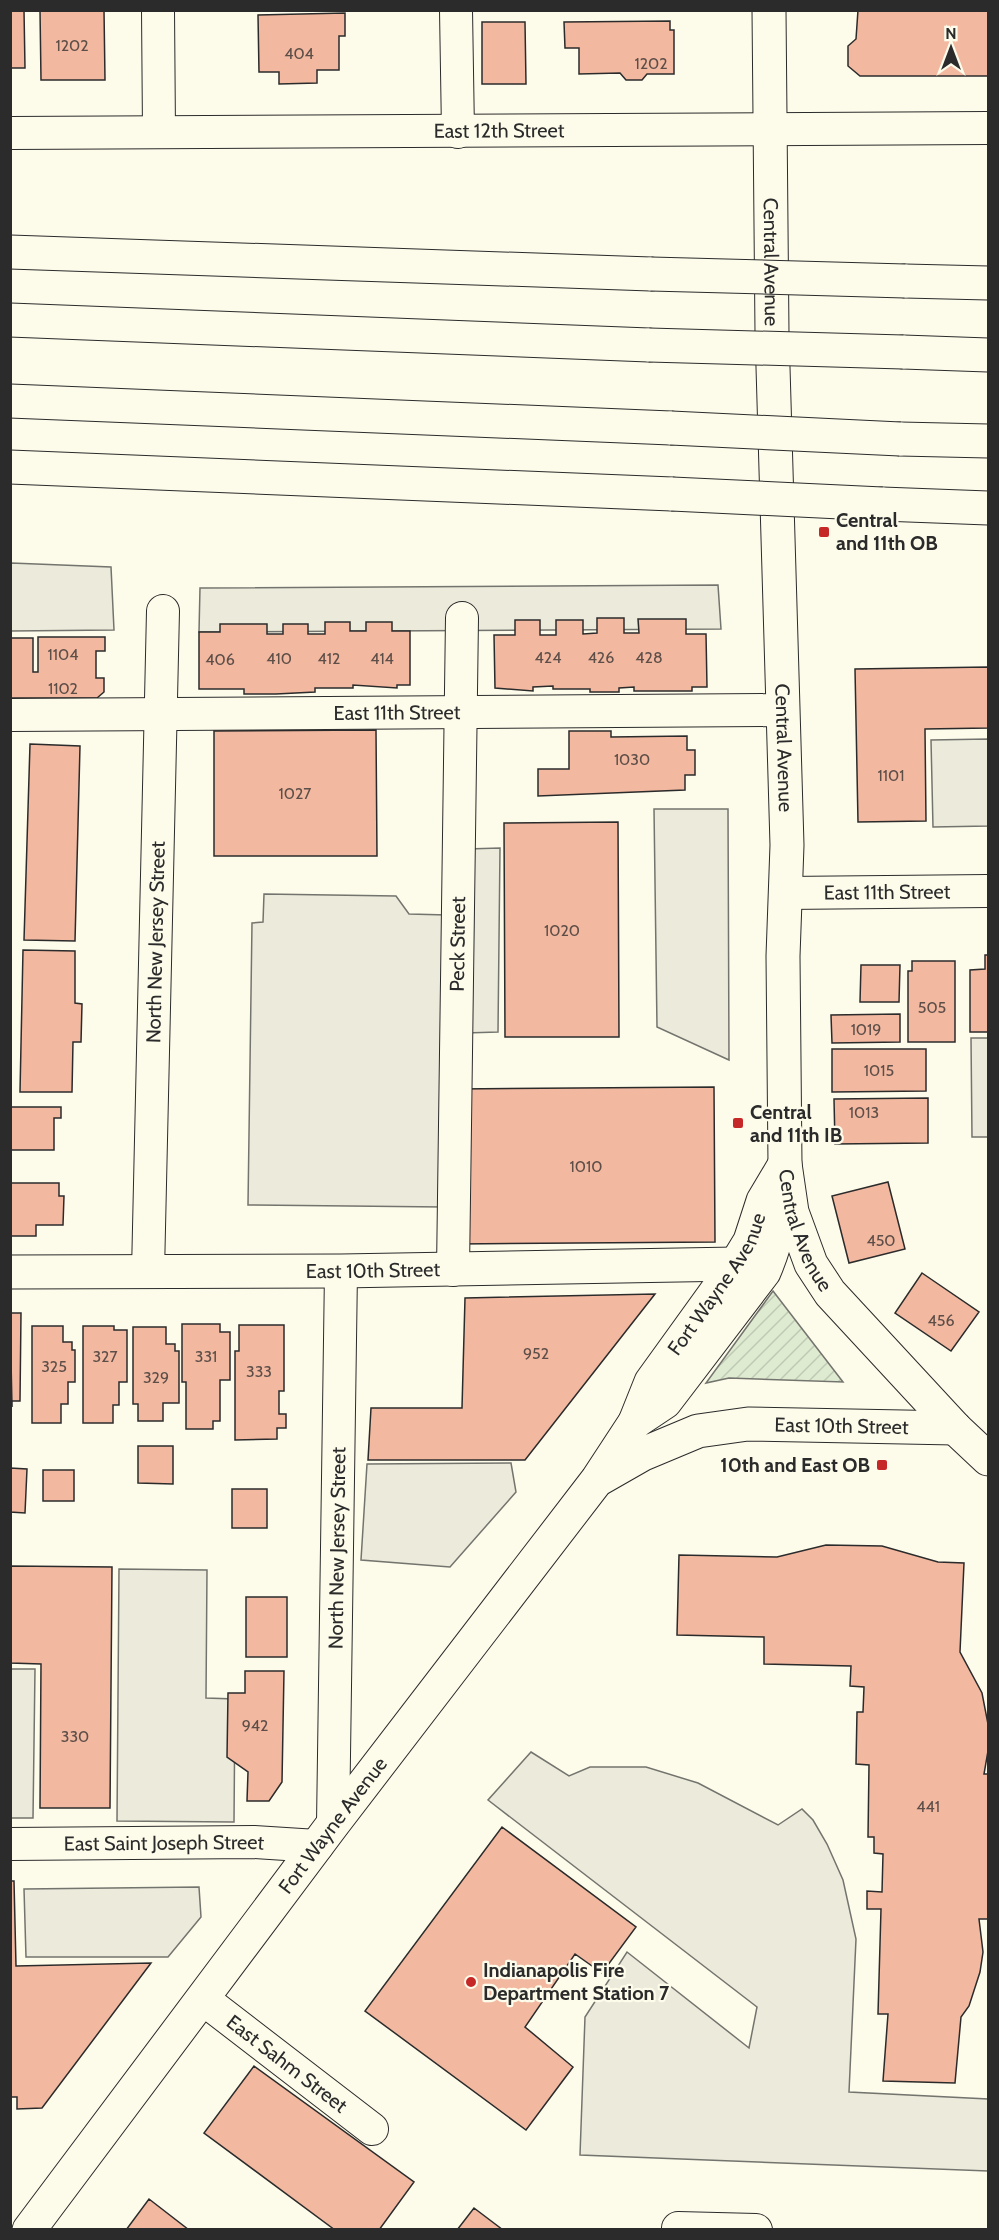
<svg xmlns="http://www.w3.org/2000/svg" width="999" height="2240" font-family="Cabin,sans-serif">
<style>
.garden{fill:url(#garden-furrows);stroke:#74746e;stroke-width:1.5}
.parking{fill:#eceadb;stroke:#74746e;stroke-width:1.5}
.building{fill:#f2b8a0;stroke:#2b2b2b;stroke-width:1.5}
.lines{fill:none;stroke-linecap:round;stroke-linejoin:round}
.minor-casing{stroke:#2b2b2b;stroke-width:34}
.tertiary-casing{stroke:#2b2b2b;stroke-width:35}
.secondary-casing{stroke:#2b2b2b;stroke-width:35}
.motorway-casing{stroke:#2b2b2b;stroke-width:35}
.minor{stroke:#fdfbea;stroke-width:32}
.tertiary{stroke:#fdfbea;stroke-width:33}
.secondary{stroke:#fdfbea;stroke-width:33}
.motorway{stroke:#fdfbea;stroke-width:33}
.motorway-bridge-casing{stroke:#2b2b2b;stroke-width:35;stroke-linecap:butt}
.motorway-bridge{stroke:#fdfbea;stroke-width:33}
.poi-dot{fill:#c62828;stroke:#fdfbea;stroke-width:2}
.labels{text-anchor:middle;stroke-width:4.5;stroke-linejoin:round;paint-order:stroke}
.number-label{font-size:16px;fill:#5d4e48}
.street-label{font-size:20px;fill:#2b2b2b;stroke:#fdfbea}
.poi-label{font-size:20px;font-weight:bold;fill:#2b2b2b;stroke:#fdfbea;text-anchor:start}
</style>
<defs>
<pattern id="garden-furrows" width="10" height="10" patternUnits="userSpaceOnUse" patternTransform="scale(1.5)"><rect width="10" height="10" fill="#deebd1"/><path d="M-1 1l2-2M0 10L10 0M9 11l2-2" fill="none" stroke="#bfcab4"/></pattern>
</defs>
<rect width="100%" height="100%" fill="#fdfbea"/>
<path class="garden" d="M773 1291 843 1382 729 1378 706 1383Z"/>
<path class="parking" d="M11 563 111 567 114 630 11 631Z
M718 585 721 629 199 632 200 588Z
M988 739V826L933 827 931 740Z
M654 809H728L729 1060 657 1027Z
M500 848 498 1032 465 1033 467 849Z
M264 894 396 896 409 914 447 915 443 1207 248 1205 252 923 263 922Z
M971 1038H988V1137H972Z
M511 1463 516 1492 450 1567 361 1560 367 1464Z
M119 1569 207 1570 206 1698 235 1699 234 1822 117 1821Z
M11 1669H35L33 1818H11Z
M531 1752 569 1776 590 1767H646L698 1783 778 1825 802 1809 813 1820 827 1844 843 1880 856 1939 849 2092 988 2099V2171L580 2155 585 2017 627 1952 749 2048 757 2007 488 1800Z
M199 1887 201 1917 168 1957H26L24 1889Z"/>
<path class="building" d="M10 10H24L25 68H10Z
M40 10H104L105 80H41Z
M858 10H988V76H860L848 66V46L856 39Z
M345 13V36H339V70H317V83L279 84V72H259L258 15Z
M670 21V30H674V74H647L642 80H626L620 73 579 74V48H565L564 22Z
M482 22H525L526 84H482Z
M597 618H624V633H639L638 619H686V634H706L707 687H692V691H634V687L619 688V692H590V689H553V686L533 687V691L495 688 494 635H515V620H540V635H556V620H583V634L597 633Z
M325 622H350V631H366V622H392V631H410V685H397V688L353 685V688H315V692L276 694H244V689H199V632H220V624H267V634H283V624H308V634H325Z
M38 637H105V651H96V678H104V692L97 698H10V638H33V672H38Z
M988 667V728L925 729 926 821 858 822 855 669Z
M376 730 377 856H214V731Z
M569 731H611V737L687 736V750H695V775H685V790L538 796V769H569Z
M30 744 80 746 75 941 24 940Z
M618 822 619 1037H505L504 823Z
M23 950 75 951V1003L82 1004 81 1042H73L72 1092H20Z
M985 955H988V1032H970V970L985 969Z
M912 961H955V1042H908V971H912Z
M861 965H900L899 1002H860Z
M900 1014V1042L832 1043 831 1015Z
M832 1049H926V1091L832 1092Z
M714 1087 715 1242 458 1244 457 1089Z
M928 1098V1143L835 1144 834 1099Z
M10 1107H61V1118H54V1150H10Z
M888 1182 905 1249 849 1263 832 1196Z
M10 1183H59V1196H64L63 1225H36V1236H10Z
M922 1273 979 1312 951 1351 895 1313Z
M655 1294 525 1460H368L371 1408H462L465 1298Z
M10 1313H21L20 1401H12V1407Z
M182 1324H220V1332H230V1380H220V1421H213V1429H186V1382H182Z
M239 1325H284V1391H279V1414H286V1428H277V1439L235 1440V1351H239Z
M32 1326H63V1342H72V1350H75V1382H68V1404H61V1423H32Z
M83 1326H114V1330H127V1382H119V1405H113V1423H83Z
M133 1327H166V1344H175V1351H179V1403H163V1421H138V1404H133Z
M138 1446H173V1484L138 1483Z
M10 1468 27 1469 25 1513 10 1512Z
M43 1470H74V1501H43Z
M232 1489H267V1528H232Z
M826 1545 882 1546 938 1562 964 1563 960 1652 982 1693 988 1724V1751L984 1774H988V1919H979L983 1952 980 1972 969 2006 961 2017 955 2083 883 2081 888 2014H878L881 1909H867V1891L882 1892 883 1854 874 1853V1837H868L869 1765 856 1764 857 1712H863L864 1687 850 1686 851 1666 764 1664V1637L677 1635 679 1555 777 1557Z
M10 1566 112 1567 110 1808H40L41 1664 10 1663Z
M246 1597H287V1657H246Z
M245 1671H284L282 1782 269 1801H247L248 1772 227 1757 228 1693H245Z
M502 1827 636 1927 602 1973 575 1954 525 2027 573 2067 526 2130 365 2011Z
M10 1881H14L16 1966 151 1963 42 2108 17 2109V2097H10Z
M254 2066 414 2182 379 2230H335L204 2133Z
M149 2199 189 2230H126Z
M474 2208 503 2230H457Z"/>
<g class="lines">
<g class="minor-casing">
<g id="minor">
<path d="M158 10 159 132"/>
<path d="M456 10 458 132"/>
<path id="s1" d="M10 133 988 128"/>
<path id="s2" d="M10 715 783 710"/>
<path id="s3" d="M785 893 988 891"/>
<path id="s4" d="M453 1270 462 618"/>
<path id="s5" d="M148 1272 163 611"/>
<path id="s6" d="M333 1824 341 1271"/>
<path id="s7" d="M10 1844 254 1842 317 1846"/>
<path id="s8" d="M203 1999 372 2129"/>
<path d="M678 2228 756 2230"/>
</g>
</g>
<g class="tertiary-casing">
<g id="tertiary">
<path id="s9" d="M10 1272 341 1271 736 1264"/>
<path d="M635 1422 665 1402 764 1272C777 1242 783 1215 784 1182"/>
<path id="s10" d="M601 1478 643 1454 698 1431 748 1424 955 1428"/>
<path id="s11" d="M29 2230 333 1824 597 1480 635 1422 651 1382 736 1264 750 1241 763 1201 785 1164"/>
</g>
</g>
<g class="secondary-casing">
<g id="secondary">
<path id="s12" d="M769 10 772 333 787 845 783 956 785 1164 792 1212 811 1264 830 1293 955 1428 988 1459"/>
</g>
</g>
<g class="motorway-casing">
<path id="motorway" d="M10 252 651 274
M905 281 988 283
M10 320 649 345
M903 352 988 355
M10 401 671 428
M900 439 988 441
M10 467 672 494
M882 504 988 508"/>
</g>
<use href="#minor" class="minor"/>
<use href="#tertiary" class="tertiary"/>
<use href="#secondary" class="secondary"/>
<use href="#motorway" class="motorway"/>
<g class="motorway-bridge-casing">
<path id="motorway-bridge" d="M651 274 905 281
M649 345 903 352
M671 428 900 439
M672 494 882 504"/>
</g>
<use href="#motorway-bridge" class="motorway-bridge"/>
</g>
<g class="poi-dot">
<rect x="818" y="526" width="12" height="12" rx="3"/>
<rect x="732" y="1117" width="12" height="12" rx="3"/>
<rect x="876" y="1459" width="12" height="12" rx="3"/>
<circle cx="471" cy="1982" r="6"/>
</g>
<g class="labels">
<g class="number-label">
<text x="72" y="51">1202</text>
<text x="299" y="59">404</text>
<text x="651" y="69">1202</text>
<text x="63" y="660">1104</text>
<text x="548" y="663">424</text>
<text x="601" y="663">426</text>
<text x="649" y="663">428</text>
<text x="279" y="664">410</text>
<text x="329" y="664">412</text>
<text x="382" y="664">414</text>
<text x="220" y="665">406</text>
<text x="63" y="694">1102</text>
<text x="632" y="765">1030</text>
<text x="891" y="781">1101</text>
<text x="295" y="799">1027</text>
<text x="562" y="936">1020</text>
<text x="932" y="1013">505</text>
<text x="866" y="1035">1019</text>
<text x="879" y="1076">1015</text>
<text x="864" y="1118">1013</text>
<text x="586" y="1172">1010</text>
<text x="881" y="1246">450</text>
<text x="941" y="1326">456</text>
<text x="536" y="1359">952</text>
<text x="105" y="1362">327</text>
<text x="206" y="1362">331</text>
<text x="54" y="1372">325</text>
<text x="259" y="1377">333</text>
<text x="156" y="1383">329</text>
<text x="255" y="1731">942</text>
<text x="75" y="1742">330</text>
<text x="928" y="1812">441</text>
</g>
<g class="street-label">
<text dy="7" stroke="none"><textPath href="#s1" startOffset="489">East 12th Street</textPath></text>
<text dy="7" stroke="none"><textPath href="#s12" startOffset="252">Central Avenue</textPath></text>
<text dy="7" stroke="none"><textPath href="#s2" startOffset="387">East 11th Street</textPath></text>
<text dy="7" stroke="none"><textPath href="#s12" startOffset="738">Central Avenue</textPath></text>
<text dy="7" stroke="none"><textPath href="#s3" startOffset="102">East 11th Street</textPath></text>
<text dy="7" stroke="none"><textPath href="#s5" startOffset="330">North New Jersey Street</textPath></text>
<text dy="7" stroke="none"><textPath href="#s4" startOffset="326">Peck Street</textPath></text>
<text dy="7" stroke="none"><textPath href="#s12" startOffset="1224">Central Avenue</textPath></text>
<text dy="7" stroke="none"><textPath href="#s9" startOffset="363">East 10th Street</textPath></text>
<text dy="7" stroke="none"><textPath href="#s11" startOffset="1172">Fort Wayne Avenue</textPath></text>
<text dy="7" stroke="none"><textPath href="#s10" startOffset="252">East 10th Street</textPath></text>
<text dy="7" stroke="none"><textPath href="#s6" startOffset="276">North New Jersey Street</textPath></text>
<text dy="7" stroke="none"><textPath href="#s11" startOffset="506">Fort Wayne Avenue</textPath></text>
<text dy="7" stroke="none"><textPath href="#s7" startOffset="154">East Saint Joseph Street</textPath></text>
<text dy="7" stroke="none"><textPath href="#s8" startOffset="106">East Sahm Street</textPath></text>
</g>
<g class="poi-label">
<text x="836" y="527">Central<tspan x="836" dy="23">and 11th OB</tspan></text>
<text x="750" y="1119">Central<tspan x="750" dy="23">and 11th IB</tspan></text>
<text x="870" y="1472" text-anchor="end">10th and East OB</text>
<text x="483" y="1977">Indianapolis Fire<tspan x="483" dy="23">Department Station 7</tspan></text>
</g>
</g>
<rect width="999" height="2240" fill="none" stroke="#2b2b2b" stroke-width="24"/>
<g transform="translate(951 48)" stroke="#fdfbea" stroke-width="4.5" paint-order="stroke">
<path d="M0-4.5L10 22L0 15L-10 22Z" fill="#2b2b2b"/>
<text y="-9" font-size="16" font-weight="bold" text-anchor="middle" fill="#2b2b2b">N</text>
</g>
</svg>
